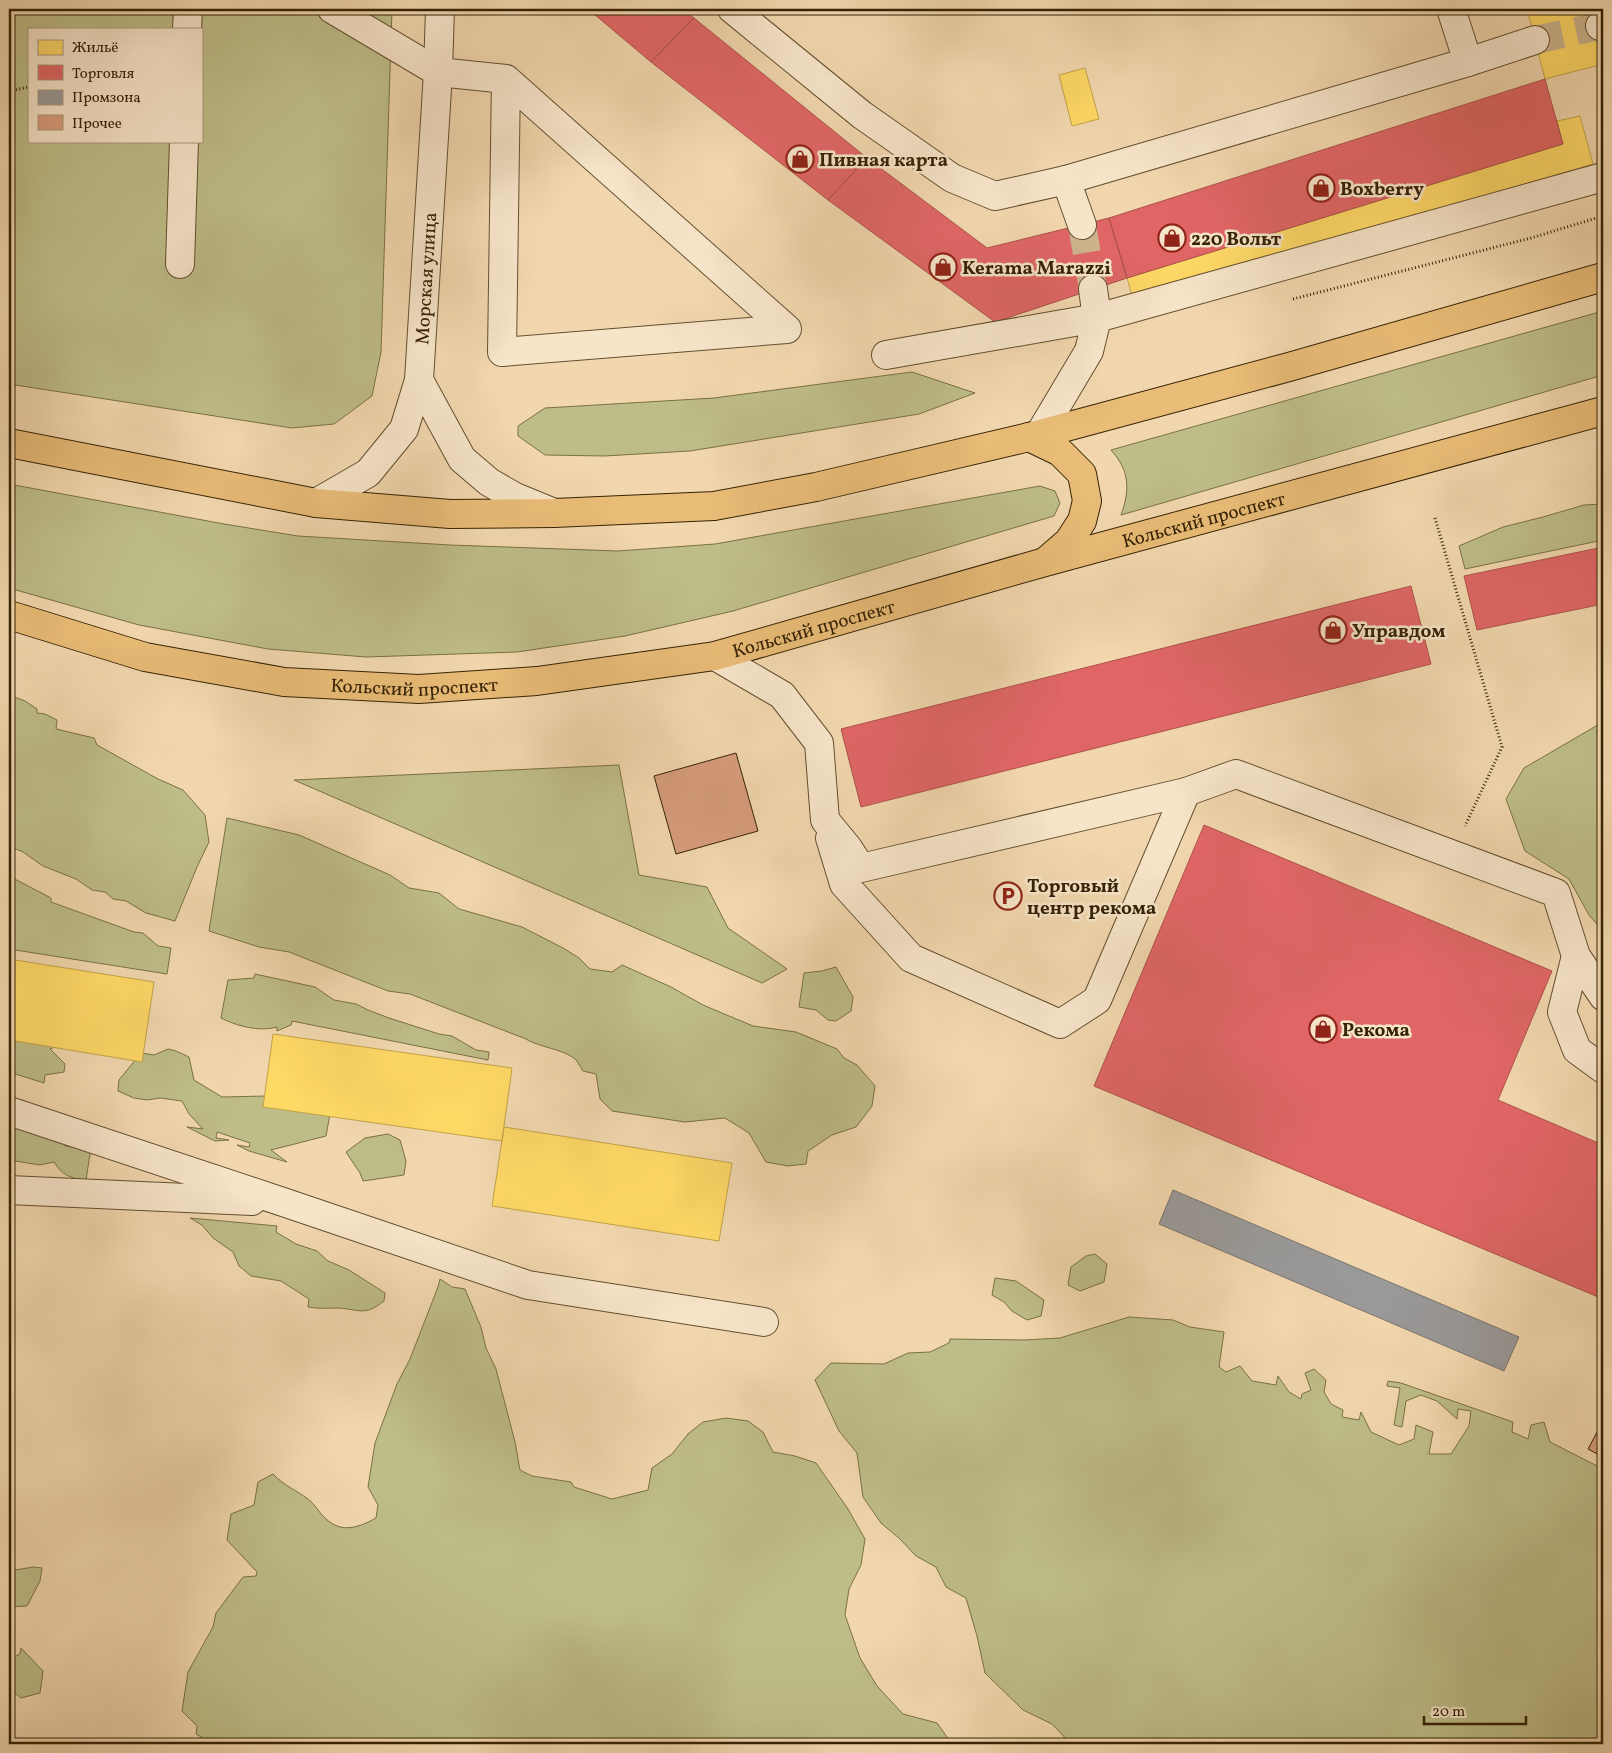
<svg xmlns="http://www.w3.org/2000/svg" width="1612" height="1753" font-family="Vollkorn,serif">
<style>
.green{fill:#bebd88;stroke:#7a7046;fill-rule:evenodd}
.homes{fill:#ffd966;stroke:#c2a249}
.shops{fill:#e06666;stroke:#ad5249}
.industry{fill:#999;stroke:#7b756d}
.building{fill:#d79d7c;stroke:#352205}
.lines{fill:none;stroke-linecap:round;stroke-linejoin:round}
.minor-tunnel{stroke:#ccb38c;stroke-width:28;stroke-dasharray:28 14;stroke-linecap:butt}
.minor-casing{stroke:#644f2f;stroke-width:30}
.major-casing{stroke:#352205;stroke-width:30}
.path{stroke:#352205;stroke-width:3;stroke-dasharray:1 2.5;stroke-linecap:butt}
.minor{stroke:#f7e5ca;stroke-width:28}
.major{stroke:#e9bc77;stroke-width:28}
.labels{text-anchor:middle;stroke-width:5;stroke-linejoin:round;paint-order:stroke}
.poi-label{font-size:19px;font-weight:bold;fill:#352205;stroke:#f7e5ca;text-anchor:start}
.street-label{font-size:19px;fill:#352205;stroke:#f7e5ca}
</style>
<rect width="100%" height="100%" fill="#f2d7ae"/>
<filter id="stains"><feTurbulence type="fractalNoise" baseFrequency=".004" numOctaves="4"/><feColorMatrix values="0 0 0 0 .2 0 0 0 0 .09 0 0 0 0 .02 0 0 0 .5 -.17"/></filter>
<radialGradient id="worn" r=".72"><stop offset=".6" stop-color="#630" stop-opacity="0"/><stop offset="1" stop-color="#630" stop-opacity=".3"/></radialGradient>
<path class="green" d="M9 9H392L381 352 372 396 334 424 292 428 9 384ZM29 29H201V141H29Z
M1603 311V375L1121 515C1130 490 1130 471 1111 450Z
M912 372 975 393 919 414 690 451 604 456 545 455 518 436V426L545 408 714 398Z
M9 484 224 524 298 536 450 545 618 551 715 544 1040 486 1055 491 1060 503 1054 516 733 611 625 636 517 652 366 657 268 649 139 625 9 588Z
M1603 504V540L1465 569 1459 546 1503 527 1543 517 1584 505Z
M9 695 25 701 37 709V713L45 714 57 720 56 729 94 738 97 745 158 779 183 790 205 815 209 842 197 867 175 921 146 913 126 901 113 899 105 892 92 890 76 879 43 866 23 852 9 846Z
M1603 722V931L1589 915 1569 879 1525 851 1506 799 1524 768Z
M619 765 639 875 707 887 728 928 787 969 762 983 294 780Z
M227 818 299 835 390 875 409 888 439 893 459 909 522 927 563 948 579 958 590 969 612 972 622 965 671 987 703 1005 753 1026 796 1032 837 1049 844 1058 857 1065 875 1086 872 1106 856 1127 832 1135 808 1151 806 1164 788 1166 766 1162 749 1133 725 1118 685 1122 612 1111 600 1099 596 1074 583 1071C581 1068 579 1064 577 1061 568 1050 538 1047 526 1039L410 994 388 991 289 952 259 947 209 931Z
M9 876 51 898V902L134 932 143 933 158 946 171 948 167 974 9 949Z
M836 967 853 997 851 1011 836 1021 828 1020 816 1010 799 1007 804 973 822 971Z
M255 974 315 987 334 1000 356 1004 368 1010 389 1018 439 1034 452 1036 476 1050 489 1052 488 1060 292 1021 291 1025 277 1031V1027C259 1032 237 1026 221 1018L228 980 254 978Z
M17 1033 68 1041 50 1049 65 1064 64 1072 45 1075 44 1083 9 1072V1048L15 1043Z
M168 1049 176 1051 189 1057 194 1080 222 1097 266 1096 330 1114 326 1136 271 1150 287 1162 249 1151 237 1145 249 1147 250 1143 217 1132 216 1138 229 1140 215 1141 187 1127 203 1129 189 1114 182 1101 160 1098 147 1100 134 1098 118 1091 119 1080 141 1053 154 1055Z
M9 1122 58 1136 65 1146 99 1151 90 1154 86 1180C70 1178 63 1176 54 1162L40 1165 9 1160Z
M388 1134 400 1140 406 1161 404 1175 363 1181 360 1173 346 1152 365 1138Z
M190 1218 277 1226 276 1232 296 1244 317 1251 328 1261 349 1270 385 1293 384 1301C365 1316 361 1310 339 1308 329 1308 319 1309 308 1307L309 1299 281 1281 251 1276 239 1266 233 1252 213 1238 202 1225Z
M1095 1254 1107 1264 1104 1282 1080 1291 1068 1285 1071 1267 1086 1256Z
M995 1278 1016 1281 1044 1300 1041 1316 1027 1320 1012 1311 1004 1302 992 1295Z
M440 1279 452 1287 465 1289 481 1327 486 1348 496 1369 515 1442 520 1470 532 1476 571 1482 574 1487 612 1499 648 1490 652 1468 672 1454 688 1434 703 1422 726 1418 748 1421 763 1432 773 1452 795 1456 816 1463 848 1509 865 1539 861 1565 849 1589 845 1615 860 1658 877 1686 903 1714 937 1723 952 1744H213L196 1734 197 1726 182 1711 188 1672 213 1627 216 1613 243 1577 256 1576 257 1572 227 1540 231 1514 254 1505 258 1482 273 1474C283 1485 296 1490 308 1499 315 1504 319 1513 326 1519 342 1534 360 1527 376 1518L378 1505 368 1487 375 1443 397 1384 410 1359 438 1287Z
M1129 1317 1173 1320 1190 1327 1224 1332 1219 1367 1226 1372 1240 1366 1252 1381 1276 1385 1278 1376 1289 1392 1301 1399 1302 1394 1311 1390 1305 1373 1314 1369 1326 1380 1324 1392 1331 1404 1343 1410 1342 1417 1359 1420 1361 1412 1371 1432 1399 1445 1414 1439 1416 1425 1433 1432 1429 1454H1451L1469 1426 1471 1411 1458 1409 1457 1419 1437 1401 1421 1395 1406 1401 1402 1427 1394 1425 1400 1388 1387 1386 1388 1381 1401 1383 1513 1422 1512 1432 1528 1439 1531 1425 1544 1422 1550 1442 1603 1469V1744H1071L1052 1724 1023 1710 985 1673 977 1636 966 1598 946 1587 936 1567 916 1556 900 1539 881 1523 863 1497 857 1453 839 1431 815 1380 831 1363 884 1364 908 1353 930 1352 949 1343 950 1339 1024 1340 1060 1338Z
M33 1567 42 1568 40 1581 27 1606 9 1607V1571Z
M21 1648 43 1671 40 1693 21 1698 9 1688V1659L20 1654Z"/>
<path class="homes" d="M1527 9H1596L1603 38V64L1545 79Z
M1085 68 1099 119 1072 126 1059 75Z
M1580 116 1593 164 1133 299 1127 278 1563 144 1557 121Z
M9 959 154 982 142 1062 9 1040Z
M273 1034 512 1068 502 1141 263 1107Z
M504 1127 732 1163 719 1241 492 1206Z"/>
<path class="shops" d="M588 9H682L694 18 651 62Z
M694 18 867 158 828 200 651 62Z
M1545 79 1563 144 1127 278 1109 218Z
M867 158 987 248 1109 218 1127 278 995 322 828 200Z
M1603 547V604L1477 630 1464 576Z
M1411 586 1431 664 861 807 841 729Z
M1204 825 1552 971 1498 1100 1603 1145V1299L1094 1086Z"/>
<path class="industry" d="M1173 1190 1519 1337 1504 1371 1159 1224Z"/>
<path class="building" d="M736 753 758 831 676 854 654 776Z
M1603 1421V1457L1588 1449Z"/>
<g class="lines">
<path class="minor-tunnel" d="M1535 40 1600 26
M1082 225 1093 289"/>
<g class="minor-casing">
<g id="minor">
<path d="M332 9 438 72 506 79 787 329 502 352 506 79"/>
<path d="M732 9 862 115 952 178 995 196 1066 180 1468 62 1535 40"/>
<path d="M1451 9 1468 62"/>
<path d="M1600 26 1603 24"/>
<path d="M187 29 188 9"/>
<path d="M1066 180 1082 225"/>
<path d="M180 264 184 141"/>
<path d="M886 355 1097 318 1603 177"/>
<path d="M419 380 462 459 489 482 515 497 554 513"/>
<path d="M1039 435 1089 351 1097 318 1093 289"/>
<path id="s1" d="M316 503 368 473 404 429 419 380 438 72 440 9"/>
<path d="M715 656 782 695 819 743 825 820 848 848 861 868 1186 792 1236 774 1556 893 1576 956 1603 996"/>
<path d="M830 838 844 884 911 958 1060 1024 1097 1000 1186 792"/>
<path d="M1576 956 1562 1012 1577 1050 1603 1069"/>
<path d="M9 1111 286 1203 528 1285 764 1322"/>
<path d="M9 1190 252 1201"/>
</g>
</g>
<g class="major-casing">
<g id="major">
<path d="M1029 437 1060 452 1082 474 1087 501 1082 521 1069 541 1046 561"/>
<path d="M9 443 316 503 450 514 554 513 714 506 816 487 1029 437 1289 367 1603 277"/>
<path id="s2" d="M9 615 145 657 284 682 419 689 537 681 715 656 1045 562 1603 411"/>
</g>
</g>
<path class="path" d="M9 91 29 87
M1293 299 1531 238 1603 216
M1435 518 1502 747 1465 826"/>
<use href="#minor" class="minor"/>
<use href="#major" class="major"/>
</g>
<defs>
<g id="shop-ring" transform="scale(1.4375)"><circle r="9.5" fill="#f7e5ca" stroke="#8f2418" stroke-width="1.5"/><path d="M-5-2.5h2.3a2.7 3.5 0 0 1 5.4 0H5L5.5 6h-11ZM-1.5-2.5h3a1.5 2.3 0 0 0-3 0Z" fill="#8f2418"/></g>
<g id="parking-ring" transform="scale(1.4375)"><circle r="9.5" fill="#f7e5ca" stroke="#8f2418" stroke-width="1.5"/><path d="M-3.5-5.5H1a3.5 3.5 0 0 1 0 7H-1V5.5H-3.5ZM-1-3.4V-.6H.8a1.4 1.4 0 0 0 0-2.8Z" fill="#8f2418"/></g>
</defs>
<g fill-rule="evenodd">
<use href="#shop-ring" x="800" y="159"/>
<use href="#shop-ring" x="1321" y="188"/>
<use href="#shop-ring" x="1172" y="238"/>
<use href="#shop-ring" x="943" y="267"/>
<use href="#shop-ring" x="1333" y="630"/>
<use href="#parking-ring" x="1008" y="896"/>
<use href="#shop-ring" x="1323" y="1029"/>
</g>
<g class="labels">
<g class="poi-label">
<text x="819" y="166">Пивная карта</text>
<text x="1340" y="195">Boxberry</text>
<text x="1191" y="245">220 Вольт</text>
<text x="962" y="274">Kerama Marazzi</text>
<text x="1352" y="637">Управдом</text>
<text x="1027" y="892">Торговый<tspan x="1027" dy="22">центр рекома</tspan></text>
<text x="1342" y="1036">Рекома</text>
</g>
<g class="street-label">
<text dy="7" stroke="none"><textPath href="#s1" startOffset="270">Морская улица</textPath></text>
<text dy="7" stroke="none"><textPath href="#s2" startOffset="1224">Кольский проспект</textPath></text>
<text dy="7" stroke="none"><textPath href="#s2" startOffset="819">Кольский проспект</textPath></text>
<text dy="7" stroke="none"><textPath href="#s2" startOffset="414">Кольский проспект</textPath></text>
</g>
</g>
<rect width="1612" height="1753" fill="none" stroke="#f2d7ae" stroke-width="30"/>
<rect x="10" y="10" width="1592" height="1733" fill="none" stroke="#352205" stroke-width="2.5"/>
<rect x="15" y="15" width="1582" height="1723" fill="none" stroke="#352205"/>
<rect x="28" y="28" width="175" height="115" fill="#f7e5ca" stroke="#a9977b"/>
<rect x="38" y="40" width="25" height="15" fill="#ffd966" stroke="#a9977b"/>
<text x="72" y="52" font-size="15" fill="#352205">Жильё</text>
<rect x="38" y="65" width="25" height="15" fill="#e06666" stroke="#a9977b"/>
<text x="72" y="78" font-size="15" fill="#352205">Торговля</text>
<rect x="38" y="90" width="25" height="15" fill="#999999" stroke="#a9977b"/>
<text x="72" y="102" font-size="15" fill="#352205">Промзона</text>
<rect x="38" y="115" width="25" height="15" fill="#d79d7c" stroke="#a9977b"/>
<text x="72" y="128" font-size="15" fill="#352205">Прочее</text>
<path d="M1424 1716v8h102v-8" fill="none" stroke="#352205" stroke-width="2.5"/>
<text x="1432" y="1716" font-size="15" fill="#352205" stroke="#f7e5ca" stroke-width="4" paint-order="stroke">20 m</text>
<rect width="100%" height="100%" filter="url(#stains)"/>
<rect width="100%" height="100%" fill="url(#worn)"/>
</svg>
